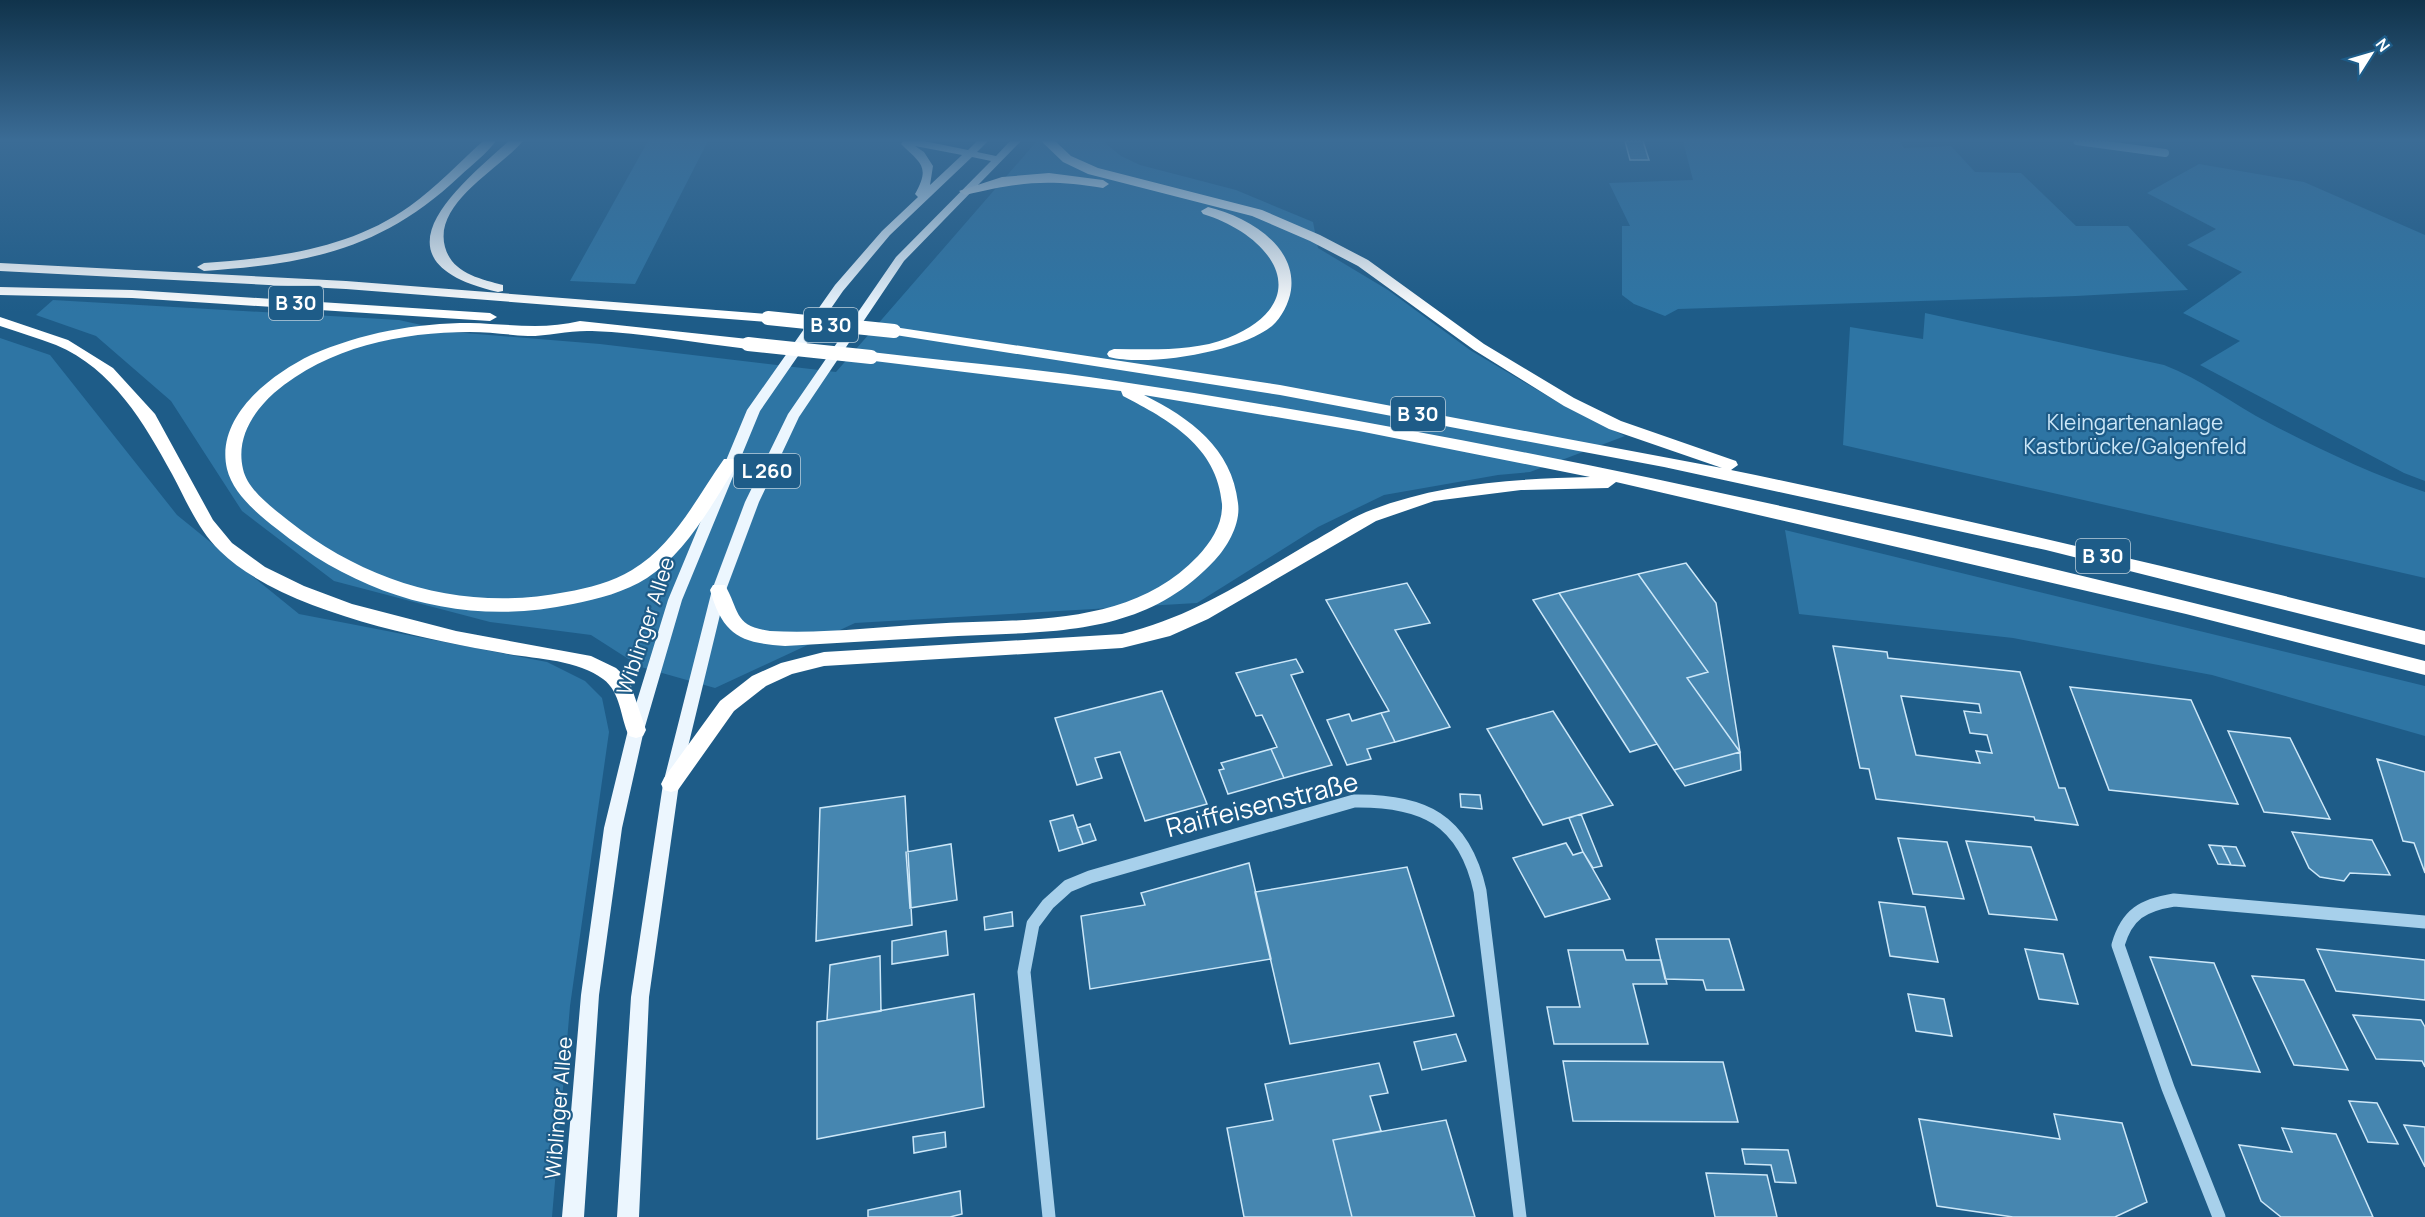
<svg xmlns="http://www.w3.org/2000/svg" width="2425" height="1217" font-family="Manrope,sans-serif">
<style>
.green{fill:#2e75a4}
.building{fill:#4686b0;stroke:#cce7f8;stroke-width:1.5;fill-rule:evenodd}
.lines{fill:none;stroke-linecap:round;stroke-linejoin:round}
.minor-far1{stroke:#a7d0eb;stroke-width:8}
.minor{stroke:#a7d0eb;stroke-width:13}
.major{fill:#ecf6fe;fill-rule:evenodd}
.highway{fill:#fff;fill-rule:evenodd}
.highway-bridge{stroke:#fff;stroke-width:14}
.labels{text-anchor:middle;stroke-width:4.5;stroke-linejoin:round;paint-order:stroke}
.shield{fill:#1e5c88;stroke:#bccedb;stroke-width:1.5}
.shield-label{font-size:20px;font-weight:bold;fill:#fff}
.park-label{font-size:21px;fill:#cce7f8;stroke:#1e5c88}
.street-label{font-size:21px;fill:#fff;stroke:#1e5c88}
.near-street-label{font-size:26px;fill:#fff;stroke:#1e5c88}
</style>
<rect width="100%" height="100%" fill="#1e5c88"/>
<path class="green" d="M648 141H708L635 284 570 281Z
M1037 141H1103L1121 156 1140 165 1236 190 1313 222 1318 248 1388 290 1470 350 1566 407 1625 436 1530 472 1498 475 1384 495 1318 527 1197 603 855 623 715 688 641 667 591 635 490 622 334 581 242 511 171 401 96 336 36 315 53 300 399 320 453 332 600 344 836 372Z
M1683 141H1900L1904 148 1951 146 1975 172 2021 173 2076 226H2128L2188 290 2076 296 1678 309 1665 316 1634 304 1622 295V226H1630L1609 183 1693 180Z
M2199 164 2304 182 2425 235V481L2404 473 2200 365 2240 341 2183 313 2242 272 2187 245 2216 229 2147 193Z
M1925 313 2164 365C2201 379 2233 404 2269 423 2319 449 2371 474 2425 492V578L1843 445 1850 327 1923 339Z
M0 338 50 355 177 515 299 614 547 662 585 681 602 698 609 732 570 1006 552 1217H0Z
M1785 530 2425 686V736L2212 675 2013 638 1799 614Z"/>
<path class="building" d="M1625 141H1643L1649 160H1630Z
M1686 563 1716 603 1740 752 1687 678 1708 672 1638 574Z
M1638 574 1708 672 1687 678 1740 752 1674 770 1559 593Z
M1407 583 1430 623 1395 630 1450 727 1395 742 1381 713 1389 711 1326 600Z
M1559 593 1657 744 1630 752 1533 600Z
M1833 646 1887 652 1888 658 2020 672 2059 788H2065L2078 825 2035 820 2034 817 1876 799 1869 769 1860 768ZM1901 696 1979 704 1981 713 1964 711 1970 733 1987 735 1992 753 1976 751 1980 763 1916 755Z
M1296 659 1303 672 1291 675 1332 765 1284 778 1271 749 1277 747 1262 715 1256 716 1236 673Z
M2070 687 2191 700 2238 804 2109 790Z
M1162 691 1207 804 1145 821 1120 752 1095 758 1102 778 1077 785 1055 718Z
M1553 711 1613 805 1543 825 1487 729Z
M1381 713 1395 742 1367 749 1371 759 1347 765 1327 720 1349 714 1352 721Z
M2228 731 2290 738 2330 819 2264 812Z
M1271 749 1284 778 1228 794 1219 770 1224 769 1221 763Z
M1740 752 1741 770 1685 786 1674 770Z
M2377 759 2425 772V873L2414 843 2403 841Z
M1460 794 1480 795 1482 809 1461 807Z
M905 796 912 925 816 941 820 808Z
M1581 814 1602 866 1593 868 1583 852 1569 818Z
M1073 815 1083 844 1059 851 1050 821Z
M1090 824 1096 840 1083 844 1077 828Z
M2292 832 2372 840 2390 875 2350 873 2344 881 2320 877 2309 868Z
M1898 838 1947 842 1964 899 1913 894Z
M1966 841 2031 847 2057 920 1989 914Z
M1566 843 1573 855 1583 852 1610 899 1545 917 1513 858Z
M951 844 957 900 910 908 906 852Z
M2209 845 2222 846 2231 865 2218 864Z
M2222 846 2236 847 2245 866 2231 865Z
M1249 863 1271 959 1090 989 1081 916 1145 905 1141 893Z
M1407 867 1454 1016 1290 1044 1255 892Z
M1879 902 1925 907 1938 962 1890 956Z
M1012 912 1013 926 985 930 984 917Z
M946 931 948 955 892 964V941Z
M1656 939H1729L1744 990H1706L1703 980 1665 979Z
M2025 949 2063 954 2078 1004 2039 999Z
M2317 949 2425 960V1000L2336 991Z
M1568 950H1623L1626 960H1661L1667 984H1633L1648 1044H1554L1547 1007H1580Z
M880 956 881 1011 827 1020 830 965Z
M2150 957 2214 963 2260 1072 2192 1065Z
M2252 976 2304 980 2348 1070 2294 1065Z
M974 994 984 1107 817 1139V1022Z
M1908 994 1944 999 1952 1036 1916 1031Z
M2353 1015 2421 1020 2425 1027V1067L2422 1061 2376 1059Z
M1456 1034 1466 1061 1422 1070 1414 1042Z
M1563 1061 1723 1062 1738 1122 1573 1121Z
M1379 1063 1388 1093 1370 1096 1381 1131 1333 1140 1352 1217H1244L1227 1128 1273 1120 1265 1084Z
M2349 1101 2377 1103 2398 1144 2368 1142Z
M2054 1114 2122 1123 2147 1202 2115 1217H2013L1937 1206 1919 1119 2060 1139Z
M1446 1120 1475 1217H1352L1333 1140Z
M2404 1125 2425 1127V1167Z
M2282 1128 2336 1134 2373 1217H2281L2261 1201 2239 1145 2292 1152Z
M945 1132 946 1147 914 1153 913 1137Z
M1742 1149 1788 1150 1796 1183 1775 1182 1771 1165 1745 1164Z
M1706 1173 1767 1175 1777 1217H1715Z
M960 1191 962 1214 950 1217H868V1210Z"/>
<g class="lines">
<path class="minor-far1" d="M2077 141 2165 153"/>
<path class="minor" d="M1049 1217 1024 972 1033 924 1048 904 1068 886 1090 877 1354 801C1423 800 1464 819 1480 891L1520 1217
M2219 1217 2168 1088 2118 945C2127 914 2143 905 2174 900L2425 922"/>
<path class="major" d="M924 141 968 150 977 141H988L977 152 996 156 1010 141H1021L904 261 799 417 759 502 726 590 679 784 649 997 639 1217H617L631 997 663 784 712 590 745 502 788 414 896 257 991 161 972 157 890 235 843 291 760 411 682 600 644 730 622 828 599 995 584 1217H562L581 995 604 828 628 730 668 600 747 410 835 285 882 231 918 197 915 194C931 166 920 163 901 144L903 141ZM915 146 962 155 930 185 933 166 924 152Z"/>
<path class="highway" d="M483 141H496C486 154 472 165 460 176 382 250 307 264 204 271L197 267 204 263C276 258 350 249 410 206 436 187 459 163 483 141Z
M509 141H523C500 169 433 203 445 247 452 273 480 279 503 285V291L498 292C369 262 452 191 509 141Z
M1041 141H1055L1071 156 1098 168 1262 210 1320 235 1368 260 1484 344 1574 398 1621 421 1736 461 1738 465 1731 470C1964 518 2195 573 2425 631V645L2046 550 1664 467 1280 395 889 334 887 331 889 328 894 327 1280 385 1722 468 1609 429 1564 406 1474 350 1358 266 1310 241 1252 216 1088 174 1063 162Z
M1049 173 1103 180 1109 184 1103 188C1048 179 1018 182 965 195L959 191 1002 177Z
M1208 207C1246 216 1297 245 1291 290 1289 303 1282 317 1272 326 1240 352 1148 367 1109 357L1107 354 1109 351 1114 349C1151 349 1193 352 1228 338 1318 301 1274 236 1203 214L1201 211Z
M0 263 346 281 768 314 775 318 768 322 346 289 0 271Z
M0 287 132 290 490 313 497 317 490 321 132 298 0 295Z
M0 317 68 340 113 368 155 414 213 520 232 543 265 567 304 586 352 604 456 631 591 656 616 668 629 680 646 730 643 736 636 738 629 736C620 717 621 692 603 679 577 659 534 659 503 653 420 638 281 611 220 551 198 530 186 500 172 474 144 423 113 369 56 345 38 338 18 332 0 326Z
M580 321 748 339 755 344 748 349C697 343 644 333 592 331 571 330 549 336 528 336 509 335 490 332 470 332 401 332 328 347 274 393 252 413 236 439 243 469 248 491 273 508 289 521 368 584 467 612 566 592 589 588 612 582 632 570 674 545 697 497 724 459H736L738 463C713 503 687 552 647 578 625 592 598 599 573 604 466 627 362 598 277 529 258 514 233 494 227 469 215 417 270 375 311 355 361 333 416 323 470 323 508 324 544 330 580 321Z
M871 352C953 362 1035 368 1116 381 1557 447 1993 551 2425 661V675L2186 614 1616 482 1608 488 1521 490 1434 501 1376 521 1208 619 1170 636 1122 648 824 666 792 674 766 686 734 711 678 790 671 792 664 790 661 784 664 778 720 701 752 676 781 663 824 652 1122 634C1193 617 1248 579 1310 543 1329 533 1347 520 1366 512 1438 483 1513 479 1590 477L1359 431 1144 395C1190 418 1232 448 1238 503 1241 523 1228 546 1215 560 1144 637 1053 631 958 636 900 639 843 643 785 646 740 643 723 635 710 590L713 585H725C740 612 734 626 770 631 822 634 877 627 929 624 1021 618 1129 629 1198 556 1211 542 1223 524 1222 504 1217 446 1169 420 1123 396L1121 391 866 360 864 357 866 354Z"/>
<path class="highway-bridge" d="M768 318 894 331
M748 344 871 357"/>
</g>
<linearGradient id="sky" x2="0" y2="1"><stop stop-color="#10334b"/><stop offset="0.45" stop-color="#3b6c96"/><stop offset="1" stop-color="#3b6c96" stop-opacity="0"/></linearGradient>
<rect width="2425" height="312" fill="url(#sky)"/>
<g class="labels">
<g class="shield">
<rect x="269" y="286" width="54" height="34" rx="4.5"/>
<rect x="804" y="308" width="54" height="34" rx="4.5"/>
<rect x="1391" y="397" width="54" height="34" rx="4.5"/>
<rect x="734" y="454" width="66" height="34" rx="4.5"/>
<rect x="2076" y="539" width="54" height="34" rx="4.5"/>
</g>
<g class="shield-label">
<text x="296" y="310">B 30</text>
<text x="831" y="332">B 30</text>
<text x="1418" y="421">B 30</text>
<text x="767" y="478">L 260</text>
<text x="2103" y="563">B 30</text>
</g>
<g class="park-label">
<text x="2135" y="430">Kleingartenanlage<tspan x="2135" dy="24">Kastbrücke/Galgenfeld</tspan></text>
</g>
<g class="street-label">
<text transform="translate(646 626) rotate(-72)" y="7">Wiblinger Allee</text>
<text transform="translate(559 1108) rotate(-85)" y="7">Wiblinger Allee</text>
</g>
<g class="near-street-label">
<text transform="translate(1262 805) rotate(-14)" y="9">Raiffeisenstraße</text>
</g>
</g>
<g transform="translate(2371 54) rotate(53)" stroke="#1e5c88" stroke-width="4.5" paint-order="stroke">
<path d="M0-4.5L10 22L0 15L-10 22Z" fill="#ffffff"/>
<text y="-9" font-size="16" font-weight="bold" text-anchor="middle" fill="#ffffff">N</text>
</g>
</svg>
